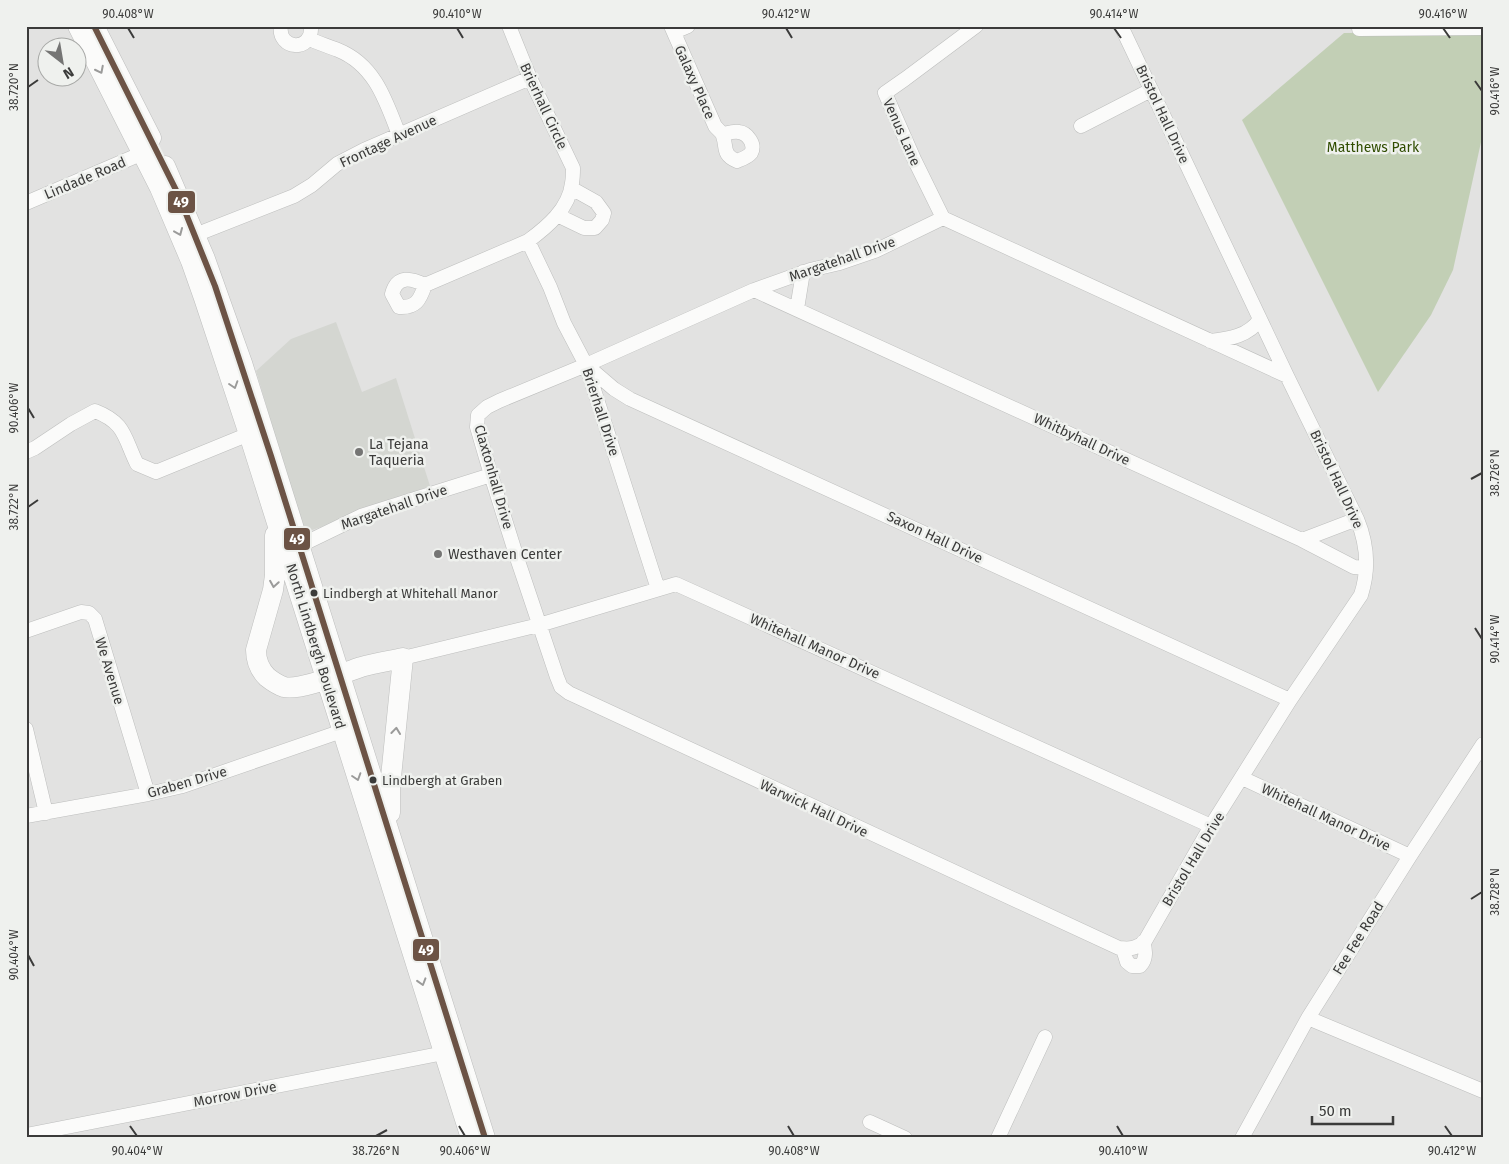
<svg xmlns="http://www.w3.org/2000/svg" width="1509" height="1164" font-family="'Fira Sans',sans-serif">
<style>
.built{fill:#d4d6d1}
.green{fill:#c2cfb5}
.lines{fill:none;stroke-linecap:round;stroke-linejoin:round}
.minor-casing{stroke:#bdbebd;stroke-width:15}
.highway-casing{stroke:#bdbebd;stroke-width:21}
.minor{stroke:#fbfbfa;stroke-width:14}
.highway{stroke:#fbfbfa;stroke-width:20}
.bus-1-casing{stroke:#eff1ee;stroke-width:10}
.bus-1{stroke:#6c5345;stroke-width:6}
.oneway{stroke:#9b9b9a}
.ticks{fill:none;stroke:#3b3b3a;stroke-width:2}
.poi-dot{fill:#757574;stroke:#eff1ee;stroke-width:2}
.bus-dot{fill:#3b3b3a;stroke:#eff1ee;stroke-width:2}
.labels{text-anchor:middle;stroke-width:5;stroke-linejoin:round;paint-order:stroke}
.bus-label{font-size:13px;fill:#3b3b3a;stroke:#eff1ee;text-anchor:start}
.street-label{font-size:14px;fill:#3b3b3a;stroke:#eff1ee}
.park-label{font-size:14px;fill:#304d01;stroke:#eff1ee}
.poi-label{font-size:14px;fill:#3b3b3a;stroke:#eff1ee;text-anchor:start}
.line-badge{stroke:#eff1ee;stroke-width:2}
.badge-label{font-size:14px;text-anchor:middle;font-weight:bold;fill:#fff}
.neatline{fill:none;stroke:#3b3b3a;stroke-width:2}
.ticks-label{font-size:12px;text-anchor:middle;fill:#3b3b3a}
</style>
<rect width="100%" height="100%" fill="#e2e2e1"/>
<path class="built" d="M336 322 362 392 396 378 430 486 347 515 321 527 309 531 303 530 256 371 291 339Z"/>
<path class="green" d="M1483 32V133L1453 270 1431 315 1378 392 1242 120 1344 33Z"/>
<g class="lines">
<g class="minor-casing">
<path id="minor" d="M281 26C277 50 313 53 311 26
M671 26 715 126C717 129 722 132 723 136 727 147 722 155 737 161 742 159 748 157 751 153 756 144 747 133 739 132 733 131 728 133 723 134
M1121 26 1287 376 1357 519C1367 543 1369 570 1361 595L1290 700 1211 826 1145 941C1136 949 1130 949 1119 948L569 693 561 687 557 677 517 558 491 475 477 427 478 415 487 407 499 401 586 365 754 290 810 270 840 263 875 251 943 218 1287 376
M1359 29 1483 28
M674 32 688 26
M309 39C318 43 328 46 338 50 375 65 386 101 399 135
M1081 126 1151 90
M26 203 143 153
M557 215 584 228H595L602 220 604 213 596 202 571 188
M943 218 914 159 885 93 905 79 976 26
M195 235 294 196 312 185 337 164 364 150 530 78
M528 241 550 287 564 323 586 365 658 589
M425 285C411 278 397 275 392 294L399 307C416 308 420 300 425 285L528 241C547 227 569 209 572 183 573 178 573 173 573 168L530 78 509 26
M754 290 1302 540 1354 567 1366 568
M797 309 803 272
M1210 341C1229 339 1249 336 1260 319
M586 365 614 389 630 399 1290 700
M26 452 35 448 71 424 95 411C126 423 124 438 137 464L156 472 249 434
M1302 540 1357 519
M299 546 361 516 491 475
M26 631 81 612 89 613 95 619 148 794
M403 658 539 625 676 584 1211 826
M26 729 46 813
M1242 778 1410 856
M26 816 148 794 183 786 342 731
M1123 949 1127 962 1132 966H1140C1147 959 1146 951 1143 942
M1308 1018 1483 1091
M870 1122 905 1138
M26 1135 444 1053
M998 1138 1045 1037
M1242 1138 1308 1018 1410 856 1483 744"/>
</g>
<g class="highway-casing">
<path id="highway" d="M78 26 160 188 191 261 204 298 249 434 471 1138
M94 26 151 138
M165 166 205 259 242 363 485 1138
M275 535V575L273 590 256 650C256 661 259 669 267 677 272 681 278 685 284 687 301 691 343 673 361 667 375 663 389 661 403 658L390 787V813"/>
</g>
<use href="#minor" class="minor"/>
<use href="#highway" class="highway"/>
<g class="bus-1-casing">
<path id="bus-1" d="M94 26 178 194 215 286 271 456 485 1138"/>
</g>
<use href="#bus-1" class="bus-1"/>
</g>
<defs><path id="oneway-chevron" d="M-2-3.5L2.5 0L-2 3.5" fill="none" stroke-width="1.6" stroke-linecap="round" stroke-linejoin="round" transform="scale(1.25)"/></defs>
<g class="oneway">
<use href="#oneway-chevron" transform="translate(100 70) rotate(63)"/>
<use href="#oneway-chevron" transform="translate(179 232) rotate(67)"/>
<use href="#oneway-chevron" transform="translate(234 385) rotate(72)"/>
<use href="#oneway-chevron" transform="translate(274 584) rotate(99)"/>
<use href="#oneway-chevron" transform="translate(396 731) rotate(-84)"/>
<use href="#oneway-chevron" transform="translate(357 777) rotate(72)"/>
<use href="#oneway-chevron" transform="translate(422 982) rotate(73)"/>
</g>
<path class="ticks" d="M128 28 134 38M457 28 463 38M786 28 792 38M1114 28 1121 38M1443 28 1450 38M1475 81 1482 91M28 87 38 80M28 408 34 418M1471 479 1482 473M28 507 38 500M1475 628 1482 639M1471 899 1482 892M28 955 34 966M130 1126 137 1136M459 1126 465 1136M788 1126 794 1136M1117 1126 1123 1136M1445 1126 1452 1136M376 1136 387 1130"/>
<g class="poi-dot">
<circle cx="359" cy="452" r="5"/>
<circle cx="438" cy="554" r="5"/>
</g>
<g class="bus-dot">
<circle cx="314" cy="593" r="4.5"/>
<circle cx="373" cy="780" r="4.5"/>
</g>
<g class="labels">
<g class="bus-label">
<text x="323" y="598">Lindbergh at Whitehall Manor</text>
<text x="382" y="785">Lindbergh at Graben</text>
</g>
<g class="street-label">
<text transform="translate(695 82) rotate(66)" y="5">Galaxy Place</text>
<text transform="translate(544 106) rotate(65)" y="5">Brierhall Circle</text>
<text transform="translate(1163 114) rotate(65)" y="5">Bristol Hall Drive</text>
<text transform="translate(902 132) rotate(66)" y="5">Venus Lane</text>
<text transform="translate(388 141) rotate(-25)" y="5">Frontage Avenue</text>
<text transform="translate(85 178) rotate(-23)" y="5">Lindade Road</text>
<text transform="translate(842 259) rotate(-19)" y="5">Margatehall Drive</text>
<text transform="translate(601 412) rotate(72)" y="5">Brierhall Drive</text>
<text transform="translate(1082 439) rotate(25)" y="5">Whitbyhall Drive</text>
<text transform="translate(494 477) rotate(74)" y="5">Claxtonhall Drive</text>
<text transform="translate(1337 479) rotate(65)" y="5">Bristol Hall Drive</text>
<text transform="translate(394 507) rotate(-19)" y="5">Margatehall Drive</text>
<text transform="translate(935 537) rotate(25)" y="5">Saxon Hall Drive</text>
<text transform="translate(316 646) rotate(73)" y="5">North Lindbergh Boulevard</text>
<text transform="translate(815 646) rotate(24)" y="5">Whitehall Manor Drive</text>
<text transform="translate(110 671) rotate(73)" y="5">We Avenue</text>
<text transform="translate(187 782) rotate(-16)" y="5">Graben Drive</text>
<text transform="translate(814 808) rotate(25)" y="5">Warwick Hall Drive</text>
<text transform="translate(1326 817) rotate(25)" y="5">Whitehall Manor Drive</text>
<text transform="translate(1193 859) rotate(-59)" y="5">Bristol Hall Drive</text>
<text transform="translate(1358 938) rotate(-58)" y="5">Fee Fee Road</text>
<text transform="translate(235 1094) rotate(-11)" y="5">Morrow Drive</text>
</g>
<g class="park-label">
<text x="1373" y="152">Matthews Park</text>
</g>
<g class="poi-label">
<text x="369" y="449">La Tejana<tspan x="369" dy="16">Taqueria</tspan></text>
<text x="448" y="559">Westhaven Center</text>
</g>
</g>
<g class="line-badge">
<rect x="167" y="190" width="29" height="24" rx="5" fill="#6c5345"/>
<rect x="283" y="527" width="28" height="24" rx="5" fill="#6c5345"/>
<rect x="412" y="938" width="28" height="24" rx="5" fill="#6c5345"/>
</g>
<g class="badge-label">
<text x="181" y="207">49</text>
<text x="297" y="544">49</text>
<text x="426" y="955">49</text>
</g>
<rect width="1509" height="1164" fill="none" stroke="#eff1ee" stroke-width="55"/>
<g transform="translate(62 62) rotate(149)"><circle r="24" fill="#eff1ee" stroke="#a7a8a6"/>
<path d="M0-4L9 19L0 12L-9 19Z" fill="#757574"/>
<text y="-8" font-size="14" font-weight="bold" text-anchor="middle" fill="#3b3b3a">N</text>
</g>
<path d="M1312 1116v8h81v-8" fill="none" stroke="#3b3b3a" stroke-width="2.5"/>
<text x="1319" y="1116" font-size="15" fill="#3b3b3a" stroke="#eff1ee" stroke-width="4" paint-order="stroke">50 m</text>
<rect x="28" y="28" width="1454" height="1108" class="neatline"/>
<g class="ticks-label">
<text x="128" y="18">90.408°W</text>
<text x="457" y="18">90.410°W</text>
<text x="786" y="18">90.412°W</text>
<text x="1114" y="18">90.414°W</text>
<text x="1443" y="18">90.416°W</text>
<text transform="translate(14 87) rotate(-90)" y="4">38.720°N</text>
<text transform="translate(1495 91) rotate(-90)" y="4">90.416°W</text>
<text transform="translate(14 408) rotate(-90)" y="4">90.406°W</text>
<text transform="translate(1495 473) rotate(-90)" y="4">38.726°N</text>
<text transform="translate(14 507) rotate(-90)" y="4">38.722°N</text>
<text transform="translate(1495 639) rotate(-90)" y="4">90.414°W</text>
<text transform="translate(1495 892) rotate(-90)" y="4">38.728°N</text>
<text transform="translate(14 955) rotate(-90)" y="4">90.404°W</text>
<text x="137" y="1155">90.404°W</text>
<text x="376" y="1155">38.726°N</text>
<text x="465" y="1155">90.406°W</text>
<text x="794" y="1155">90.408°W</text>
<text x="1123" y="1155">90.410°W</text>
<text x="1452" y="1155">90.412°W</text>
</g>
</svg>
